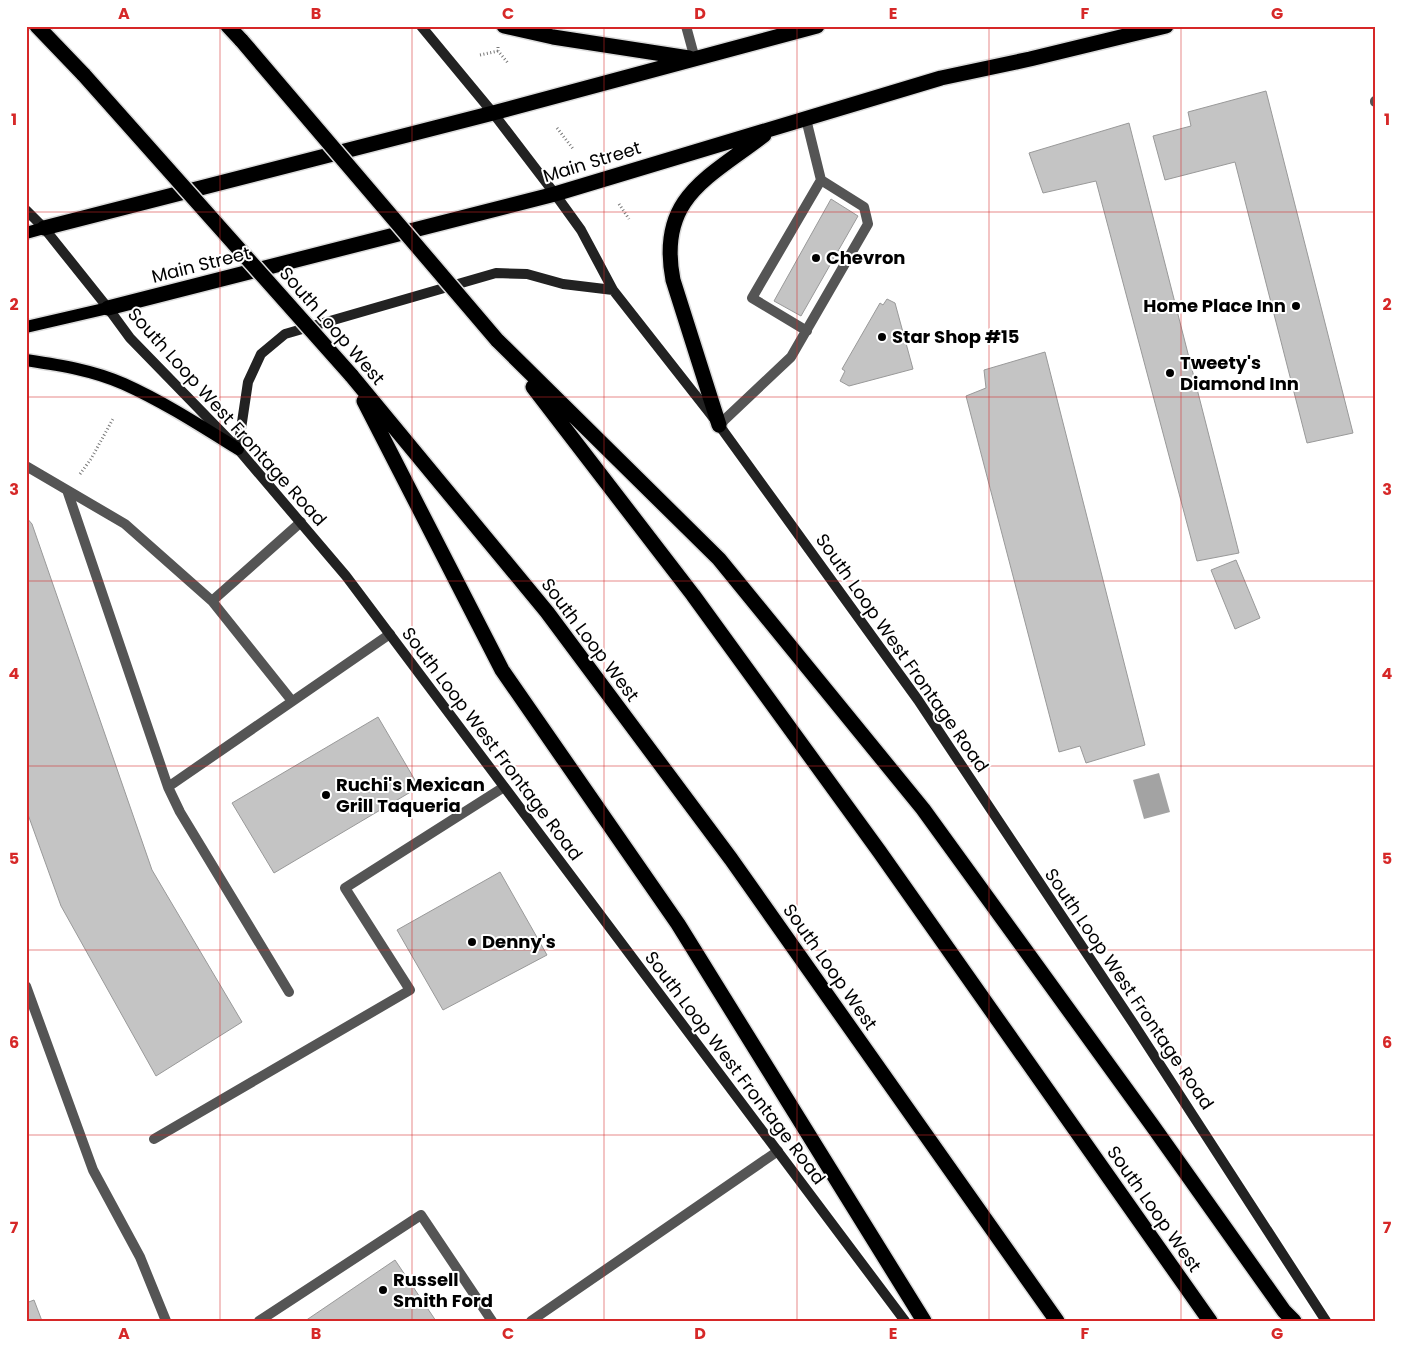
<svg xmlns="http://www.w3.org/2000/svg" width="1401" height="1347" font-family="Poppins,sans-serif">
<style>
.water{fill:#a3a3a3}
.building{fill:#c4c4c4;stroke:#999}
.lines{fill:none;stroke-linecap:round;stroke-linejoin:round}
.primary-casing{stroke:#dbdbdb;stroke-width:15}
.highway-casing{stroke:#dbdbdb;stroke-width:18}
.path{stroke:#777;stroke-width:3;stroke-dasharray:1 2.5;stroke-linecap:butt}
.lane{stroke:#555;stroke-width:10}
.secondary{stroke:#222;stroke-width:10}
.primary{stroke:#000;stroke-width:12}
.highway{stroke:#000;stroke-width:15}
.highway-bridge-casing{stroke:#dbdbdb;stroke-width:18;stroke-linecap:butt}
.highway-bridge{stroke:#000;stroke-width:15}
.grid{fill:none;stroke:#d62828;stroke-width:1;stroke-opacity:0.55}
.poi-dot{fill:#000;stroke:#fff;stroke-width:2}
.labels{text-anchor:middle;stroke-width:4;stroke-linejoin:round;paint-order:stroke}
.street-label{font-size:18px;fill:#000;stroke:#fff}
.poi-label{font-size:18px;font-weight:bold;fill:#000;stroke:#fff;text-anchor:start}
.neatline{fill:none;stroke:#d62828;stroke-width:2}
.grid-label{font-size:16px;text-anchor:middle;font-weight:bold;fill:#d62828}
</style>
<rect width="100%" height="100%" fill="#fff"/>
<path class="water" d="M1159 773 1170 812 1144 819 1133 780Z"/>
<path class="building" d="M1266 91 1353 433 1307 443 1235 162 1165 180 1153 136 1191 126 1188 112Z
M1129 123 1239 553 1197 561 1096 181 1043 193 1029 153Z
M831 199 858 216 801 316 774 301Z
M887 299 895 303 913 369 849 386 840 381 845 371 842 369 880 303 883 305Z
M1045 352 1145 745 1086 763 1080 746 1059 752 966 396 986 388 984 370Z
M26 517 32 524 152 870 242 1022 156 1076 61 906 26 809Z
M1236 560 1260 618 1235 629 1211 570Z
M378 717 419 787 274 873 232 803Z
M500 872 547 955 443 1010 397 930Z
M395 1260 436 1321H305Z
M34 1300 42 1321H26V1303Z"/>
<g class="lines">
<g class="primary-casing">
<path id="primary" d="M26 233 44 228
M26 327 108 308
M26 360C59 365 93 370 124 384 164 402 201 426 238 449"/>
</g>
<g class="highway-casing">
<path id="highway" d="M37 26 84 75
M228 26 242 41
M504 26 553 37 689 58
M44 228 493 113 817 26
M108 308 555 194 941 78 1030 59 1166 26
M497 340 719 559 923 809 1152 1125 1284 1311 1294 1321
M351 375 547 612 731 859 1057 1321
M533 387 693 595 879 851 1210 1321
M364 401 502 670 678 924 924 1321
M719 425 673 280C657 198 708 178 764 135"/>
</g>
<path class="path" d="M498 47V51L508 63
M480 55 498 51
M557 128 574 150
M619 204 629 219
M80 474 91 459 114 417"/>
<path class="lane" d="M686 26 695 59
M1375 101V102
M806 119 821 180
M719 425 791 357 868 224 864 207 821 180 752 298 807 331
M26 466 125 524 212 601 292 701
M67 490 168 787 180 812 289 992
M212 601 301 522
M168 787 390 634
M26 986 93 1170 140 1257 166 1321
M154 1139 410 990 345 888 504 787
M259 1321 421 1215 492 1321
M531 1321 778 1151"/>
<path class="secondary" d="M421 26 493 113 555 194 581 230 613 290 719 425 918 700 1133 1023 1326 1321
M26 210 44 228 108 308 130 338 238 449 346 576 905 1321
M238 449 248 382 261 354 285 334 496 273 527 274 563 284 613 290"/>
<use href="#primary" class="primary"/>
<use href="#highway" class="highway"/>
<g class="highway-bridge-casing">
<path id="highway-bridge" d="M242 41 497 340
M84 75 351 375"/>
</g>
<use href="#highway-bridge" class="highway-bridge"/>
</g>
<path class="grid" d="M220 26V1321M412 26V1321M604 26V1321M797 26V1321M989 26V1321M1181 26V1321M26 212H1375M26 397H1375M26 581H1375M26 766H1375M26 950H1375M26 1135H1375"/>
<g class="poi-dot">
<circle cx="816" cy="258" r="5"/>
<circle cx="1296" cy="306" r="5"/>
<circle cx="882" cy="337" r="5"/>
<circle cx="1170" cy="373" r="5"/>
<circle cx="326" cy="795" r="5"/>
<circle cx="472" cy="942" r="5"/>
<circle cx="383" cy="1290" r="5"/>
</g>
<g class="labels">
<g class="street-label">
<text transform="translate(592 162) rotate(-17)" y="6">Main Street</text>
<text transform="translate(201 265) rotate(-14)" y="6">Main Street</text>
<text transform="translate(332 326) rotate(49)" y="6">South Loop West</text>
<text transform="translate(227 417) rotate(48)" y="6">South Loop West Frontage Road</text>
<text transform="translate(590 640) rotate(53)" y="6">South Loop West</text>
<text transform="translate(902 653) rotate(55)" y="6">South Loop West Frontage Road</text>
<text transform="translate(492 744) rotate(53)" y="6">South Loop West Frontage Road</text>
<text transform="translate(830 967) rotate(55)" y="6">South Loop West</text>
<text transform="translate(1129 989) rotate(56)" y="6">South Loop West Frontage Road</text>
<text transform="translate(735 1068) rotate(53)" y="6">South Loop West Frontage Road</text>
<text transform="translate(1154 1209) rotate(55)" y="6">South Loop West</text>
</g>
<g class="poi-label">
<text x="826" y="264">Chevron</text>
<text x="1286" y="312" text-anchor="end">Home Place Inn</text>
<text x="892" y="343">Star Shop #15</text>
<text x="1180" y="369">Tweety's<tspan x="1180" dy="21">Diamond Inn</tspan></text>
<text x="336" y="791">Ruchi's Mexican<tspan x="336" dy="21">Grill Taqueria</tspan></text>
<text x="482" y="948">Denny's</text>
<text x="393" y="1286">Russell<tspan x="393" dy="21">Smith Ford</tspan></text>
</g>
</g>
<rect width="1401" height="1347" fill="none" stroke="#ffffff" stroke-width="55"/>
<rect x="28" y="28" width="1346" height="1292" class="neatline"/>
<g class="grid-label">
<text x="124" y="19">A</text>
<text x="316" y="19">B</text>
<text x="508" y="19">C</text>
<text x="700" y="19">D</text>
<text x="893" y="19">E</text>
<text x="1085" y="19">F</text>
<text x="1277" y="19">G</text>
<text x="14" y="125">1</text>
<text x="1387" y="125">1</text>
<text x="14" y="310">2</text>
<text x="1387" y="310">2</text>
<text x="14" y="495">3</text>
<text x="1387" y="495">3</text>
<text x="14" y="679">4</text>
<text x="1387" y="679">4</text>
<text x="14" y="864">5</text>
<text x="1387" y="864">5</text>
<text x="14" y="1048">6</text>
<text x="1387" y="1048">6</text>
<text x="14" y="1233">7</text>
<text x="1387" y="1233">7</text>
<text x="124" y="1339">A</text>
<text x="316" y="1339">B</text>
<text x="508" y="1339">C</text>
<text x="700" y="1339">D</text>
<text x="893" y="1339">E</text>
<text x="1085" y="1339">F</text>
<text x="1277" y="1339">G</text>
</g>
</svg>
